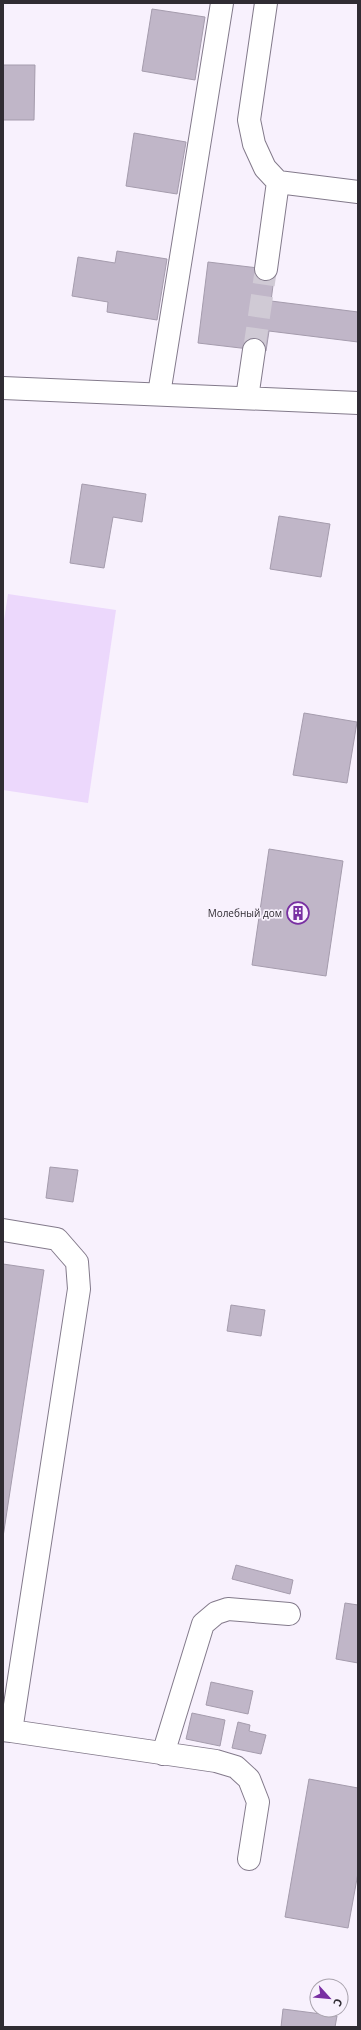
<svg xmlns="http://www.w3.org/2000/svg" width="361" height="2030" font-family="'Open Sans',sans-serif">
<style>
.green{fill:#ecd8fc}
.building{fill:#c0b6c8;stroke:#a59cad}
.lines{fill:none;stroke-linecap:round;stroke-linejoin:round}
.minor-tunnel{stroke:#d0cad5;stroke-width:22;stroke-dasharray:22 11;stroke-linecap:butt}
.minor-casing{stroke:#837a8b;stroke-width:24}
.minor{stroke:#fff;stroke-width:22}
.labels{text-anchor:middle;stroke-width:3.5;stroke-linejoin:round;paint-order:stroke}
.poi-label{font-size:10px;fill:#302c33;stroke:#f8f1fd;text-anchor:end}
</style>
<rect width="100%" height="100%" fill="#f8f1fd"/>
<path class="green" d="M8 594 116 610 88 803 3 790V627Z"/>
<path class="building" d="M152 9 205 17 195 80 142 71Z
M3 65H35L34 120H3Z
M134 133 186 142 177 194 126 186Z
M117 251 167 259 157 320 107 312 108 302 72 296 78 257 115 263Z
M208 262 275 270 271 301 358 312V342L269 331 266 351 198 343Z
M82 484 146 494 142 522 113 517 104 568 70 563Z
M279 516 330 524 321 577 270 569Z
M304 713 357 722 347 783 293 775Z
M269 849 343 861 326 976 252 965Z
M50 1167 78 1170 73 1202 46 1198Z
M3 1264 44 1270 3 1537Z
M231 1305 265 1310 261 1336 227 1331Z
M236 1565 293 1580 290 1594 232 1579Z
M345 1603 358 1605V1663L336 1659Z
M211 1682 253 1691 248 1714 206 1705Z
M192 1713 225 1720 220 1746 186 1739Z
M238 1722 250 1725 249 1731 266 1735 261 1754 232 1748Z
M309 1779 358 1788V1873L348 1928 285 1917Z
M283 2009 337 2016 335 2027H281Z"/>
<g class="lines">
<path class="minor-tunnel" d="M254 350 266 269"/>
<g class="minor-casing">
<path id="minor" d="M266 3 249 120 254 144 265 168 278 182 358 192
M266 269 278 182
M3 388 358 403
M159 394 222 3
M247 398 254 350
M3 1230 57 1239 77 1262 79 1289 11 1731 3 1730
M11 1731 216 1761 236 1767 249 1779 258 1802 249 1859
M163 1754 203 1624 216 1613 228 1609 289 1614"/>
</g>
<use href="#minor" class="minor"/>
</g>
<defs>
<g id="building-ring" transform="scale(1.15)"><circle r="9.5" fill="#f8f1fd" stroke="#782fa2" stroke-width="1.5"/><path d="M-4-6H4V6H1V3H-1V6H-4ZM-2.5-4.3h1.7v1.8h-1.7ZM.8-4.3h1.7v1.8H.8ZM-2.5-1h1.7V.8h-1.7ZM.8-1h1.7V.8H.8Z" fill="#782fa2"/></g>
</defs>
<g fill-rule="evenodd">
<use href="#building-ring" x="298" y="913"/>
</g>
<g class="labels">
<g class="poi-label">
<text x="282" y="917">Молебный дом</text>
</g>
</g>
<rect width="361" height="2030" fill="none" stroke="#302c33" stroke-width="8"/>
<g transform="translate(329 1998) rotate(117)"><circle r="19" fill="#f8f1fd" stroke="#a8a2ac"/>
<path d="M0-3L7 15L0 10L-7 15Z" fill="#782fa2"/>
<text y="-6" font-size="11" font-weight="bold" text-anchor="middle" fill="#302c33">С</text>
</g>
</svg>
